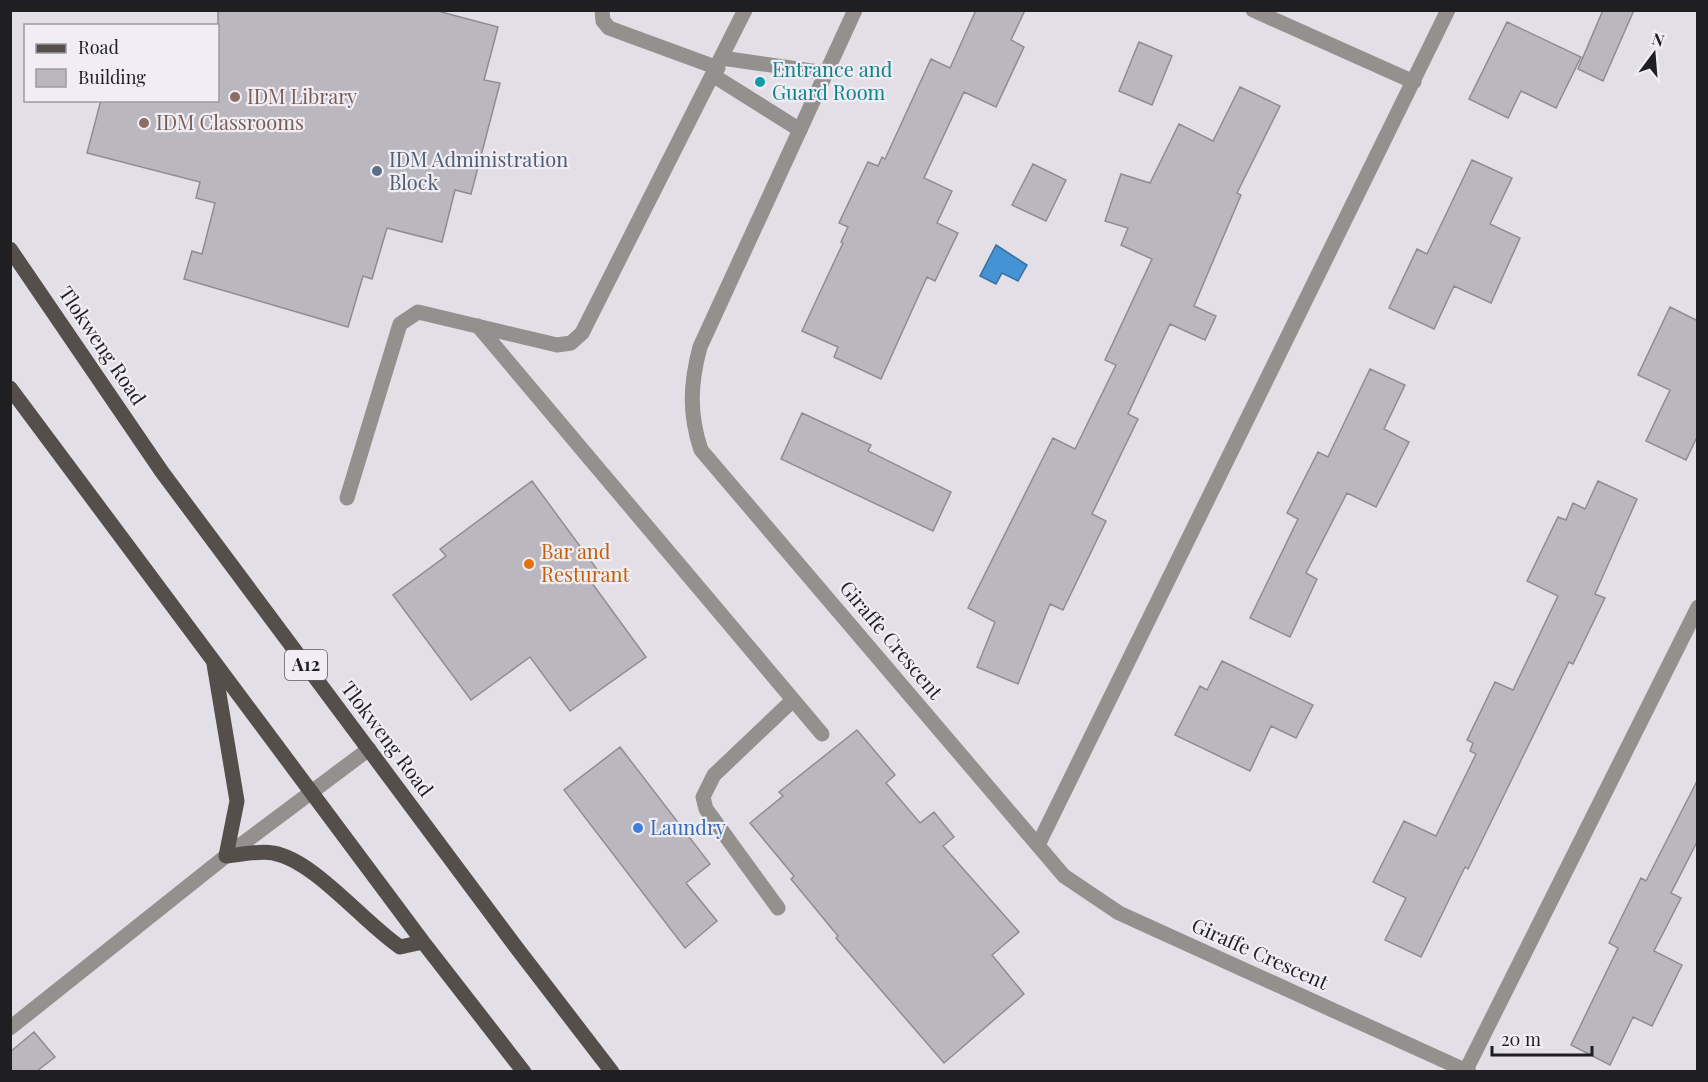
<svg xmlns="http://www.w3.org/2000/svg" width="1708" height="1082" font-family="'Playfair Display',serif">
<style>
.water{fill:#4493d4;stroke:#39709e;stroke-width:1.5}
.building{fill:#bbb7bf;stroke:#8f8c93;stroke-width:1.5}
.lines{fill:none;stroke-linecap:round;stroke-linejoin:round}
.service{stroke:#94908e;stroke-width:15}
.minor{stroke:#94908e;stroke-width:15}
.primary{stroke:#554f4b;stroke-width:15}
.culture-dot{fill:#0f9aa8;stroke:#f0edf5;stroke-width:2}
.education-dot{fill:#8d6e63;stroke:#f0edf5;stroke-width:2}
.service-dot{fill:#5c6f8a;stroke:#f0edf5;stroke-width:2}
.food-dot{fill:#e8710a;stroke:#f0edf5;stroke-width:2}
.shop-dot{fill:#3f7fe0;stroke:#f0edf5;stroke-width:2}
.labels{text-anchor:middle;stroke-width:4.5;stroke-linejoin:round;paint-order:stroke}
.shield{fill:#f0edf5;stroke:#5e5c61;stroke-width:1.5}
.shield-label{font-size:18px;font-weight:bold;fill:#1f1e21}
.culture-label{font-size:20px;fill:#0d838f;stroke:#f0edf5;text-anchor:start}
.education-label{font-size:20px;fill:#785e54;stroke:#f0edf5;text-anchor:start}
.service-label{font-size:20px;fill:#4e5e75;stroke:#f0edf5;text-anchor:start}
.street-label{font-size:20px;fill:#1f1e21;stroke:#f0edf5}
.food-label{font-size:20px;fill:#c56008;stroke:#f0edf5;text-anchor:start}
.shop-label{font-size:20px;fill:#366cbe;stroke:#f0edf5;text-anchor:start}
</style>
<rect width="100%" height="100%" fill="#e3dfe7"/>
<path class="water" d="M996 245 1027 265 1018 281 1002 273 996 284 980 276Z"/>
<path class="building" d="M218 10H434L498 27 484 80 500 83 471 194 455 190 442 242 387 228 372 279 363 276 348 327 184 279 192 251 202 254 215 203 196 198 200 182 87 153 101 100H218Z
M976 10H1025L1011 40 1024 47 996 107 964 92 924 178 952 191 937 223 958 233 935 281 927 277 881 379 834 357 838 347 802 331 843 243 841 242 848 227 839 223 868 162 878 166 882 157 885 159 931 59 950 68Z
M1603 10H1634L1603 81 1578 69Z
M1507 22 1581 57 1556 108 1521 91 1508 118 1469 99Z
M1139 42 1172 56 1152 105 1119 91Z
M1240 87 1280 106 1237 193 1241 195 1194 306 1216 316 1205 340 1170 324 1128 414 1138 419 1092 514 1106 521 1063 610 1050 604 1018 684 977 667 995 622 968 608 1053 438 1075 449 1116 365 1105 360 1152 259 1121 245 1128 228 1105 221 1121 174 1150 183 1179 124 1213 141Z
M1472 160 1512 178 1490 224 1520 238 1491 303 1454 286 1434 329 1389 308 1417 249 1427 254Z
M1033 164 1066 180 1046 221 1012 205Z
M1670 307 1698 321V435L1686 460 1646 441 1670 390 1638 375Z
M1370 369 1405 385 1384 429 1409 442 1376 507 1347 493 1306 573 1317 579 1290 637 1250 618 1298 519 1287 513 1318 452 1328 457Z
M802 413 871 445 868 451 951 492 933 531 781 459Z
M532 481 599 572 589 579 646 657 570 711 530 657 471 700 393 595 446 556 440 549Z
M1598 481 1637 499 1595 594 1605 598 1573 664 1569 662 1468 869 1465 867 1421 957 1385 940 1406 898 1373 882 1404 821 1436 836 1476 754 1470 751 1473 743 1467 740 1495 682 1513 690 1558 596 1527 581 1558 517 1566 520 1573 503 1585 509Z
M1222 661 1313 705 1296 738 1271 726 1250 771 1175 735 1200 686 1207 690Z
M857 730 895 775 886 783 920 823 934 812 954 837 943 846 1019 932 992 955 1024 994 944 1063 836 938 838 936 791 879 794 876 750 823 783 796 779 792Z
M620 747 710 864 686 883 717 921 685 948 564 790Z
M1698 779V840L1671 893 1681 898 1654 951 1682 965 1652 1026 1633 1017 1610 1065 1571 1045 1618 948 1609 943 1641 878 1646 881Z
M34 1032 55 1057 37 1071H10V1052Z"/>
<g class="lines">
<path class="service" d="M602 10 603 21 609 28 718 68
M722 58 826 73
M714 76 800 130
M478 326 822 734
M347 498 400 324 418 312 557 345 571 343 582 333 745 10
M778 908 706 809 703 797 714 775 793 700"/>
<path class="minor" d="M855 10 700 347C690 384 689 414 701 450L1064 876 1119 913 1469 1072
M1253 10 1414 82
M1038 845 1448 10
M10 1028 226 856 369 749
M1466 1070 1698 607"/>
<path class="primary" d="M10 249 162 472 516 947 612 1072
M10 388 423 942 524 1072
M214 664 237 801 226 856C241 855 259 850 273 853 314 860 363 922 400 947L423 942"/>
</g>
<circle class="culture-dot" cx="760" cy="82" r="6"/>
<g class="education-dot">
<circle cx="235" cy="97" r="6"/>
<circle cx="144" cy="123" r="6"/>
</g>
<circle class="service-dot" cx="377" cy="171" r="6"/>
<circle class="food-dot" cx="529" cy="564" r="6"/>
<circle class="shop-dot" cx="638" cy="828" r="6"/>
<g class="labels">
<rect class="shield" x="285" y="650" width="42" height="30" rx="4.5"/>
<g class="shield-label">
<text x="306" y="671">A12</text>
</g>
<g class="culture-label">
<text x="772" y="77">Entrance and<tspan x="772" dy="23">Guard Room</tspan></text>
</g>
<g class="education-label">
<text x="247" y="104">IDM Library</text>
<text x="156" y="130">IDM Classrooms</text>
</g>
<g class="service-label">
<text x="389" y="167">IDM Administration<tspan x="389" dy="23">Block</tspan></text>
</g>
<g class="street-label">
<text transform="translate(102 346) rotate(56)" y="7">Tlokweng Road</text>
<text transform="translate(891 640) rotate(50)" y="7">Giraffe Crescent</text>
<text transform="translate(387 739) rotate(53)" y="7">Tlokweng Road</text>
<text transform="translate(1260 954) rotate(24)" y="7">Giraffe Crescent</text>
</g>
<g class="food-label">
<text x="541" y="559">Bar and<tspan x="541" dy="23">Resturant</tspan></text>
</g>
<g class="shop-label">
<text x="650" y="835">Laundry</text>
</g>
</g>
<rect width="1708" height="1082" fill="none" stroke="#1f1e21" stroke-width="24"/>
<rect x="24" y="24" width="195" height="78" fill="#f0edf5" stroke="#9c9aa0" stroke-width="1.5"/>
<rect x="36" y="44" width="30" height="9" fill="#554f4b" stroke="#9c9aa0" stroke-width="1.5"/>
<text x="78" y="54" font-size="18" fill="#1f1e21">Road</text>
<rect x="36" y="69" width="30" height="18" fill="#bbb7bf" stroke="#9c9aa0" stroke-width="1.5"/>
<text x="78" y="84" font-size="18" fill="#1f1e21">Building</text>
<g transform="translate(1654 54) rotate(16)" stroke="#f0edf5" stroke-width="4.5" paint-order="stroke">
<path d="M0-4.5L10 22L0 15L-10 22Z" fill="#1f1e21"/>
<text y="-9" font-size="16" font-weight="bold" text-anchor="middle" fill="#1f1e21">N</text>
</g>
<path d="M1492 1046v9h100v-9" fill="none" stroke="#1f1e21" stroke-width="3"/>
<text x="1501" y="1046" font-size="18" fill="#1f1e21" stroke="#f0edf5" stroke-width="4.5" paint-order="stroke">20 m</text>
</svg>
